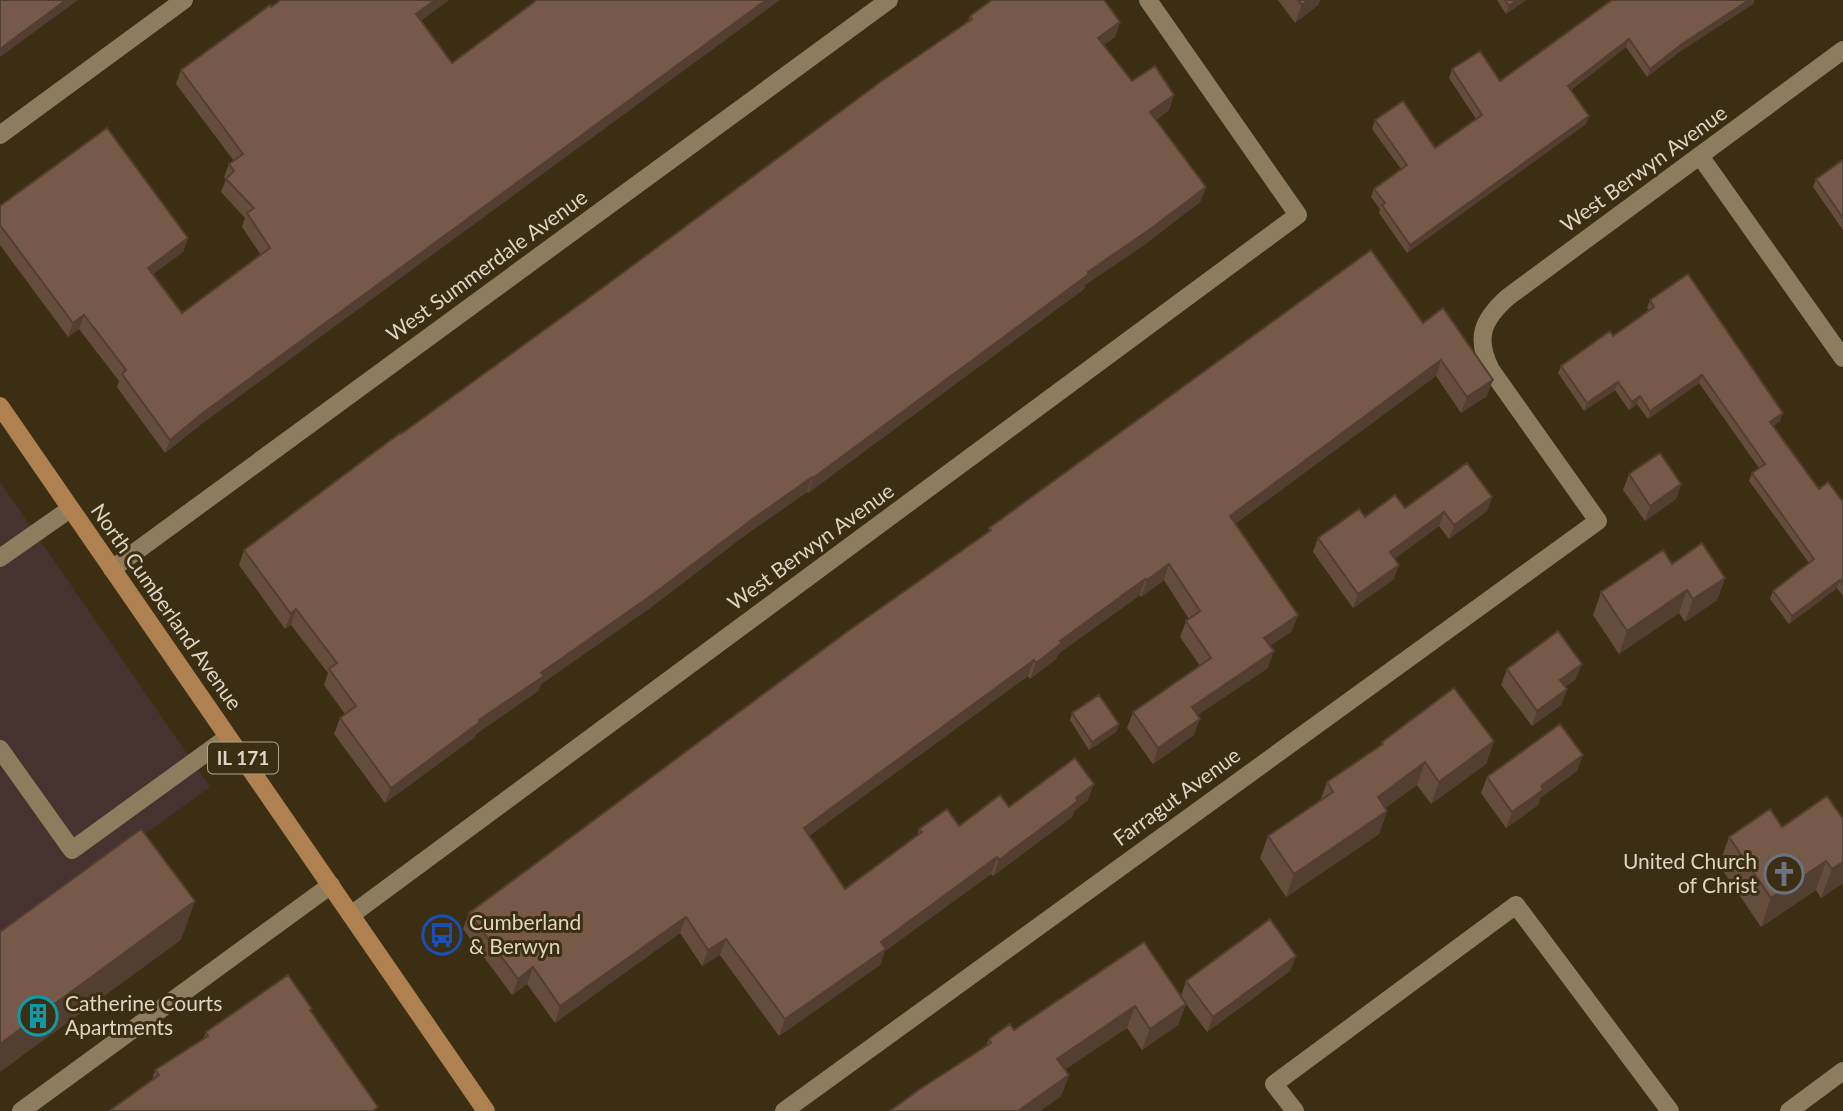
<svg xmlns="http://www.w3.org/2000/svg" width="1843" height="1111" font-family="Lato,sans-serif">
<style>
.commercial{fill:#46322e}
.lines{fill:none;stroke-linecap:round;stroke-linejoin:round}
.minor{stroke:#8d7c5e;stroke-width:18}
.major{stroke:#af8151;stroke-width:18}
.wall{fill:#654d3e}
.shaded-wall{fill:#533e32}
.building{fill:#765948;stroke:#533e32;stroke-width:2}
.labels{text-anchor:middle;stroke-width:6;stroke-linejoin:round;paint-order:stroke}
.shield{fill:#3c2e12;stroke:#ada38f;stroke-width:2}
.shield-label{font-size:19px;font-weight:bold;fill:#ded5c5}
.street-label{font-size:21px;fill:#ded5c5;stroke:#3c2e12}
.poi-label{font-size:21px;fill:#ded5c5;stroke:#3c2e12;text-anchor:start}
</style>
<rect width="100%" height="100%" fill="#3c2e12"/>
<path class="commercial" d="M0 482 210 787 0 939Z"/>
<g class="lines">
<path class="minor" d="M0 135 184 0
M1700 156 1843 358
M0 558 70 509
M112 569 889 0
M0 749 72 850 228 737
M351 915 1298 215 1148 0
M21 1111 331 885
M784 1111 1598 521 1491 370C1475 338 1482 320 1508 297L1843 50
M1295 1111 1274 1084 1516 905 1670 1111
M1789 1111 1843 1071"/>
<path class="major" d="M0 406 486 1111"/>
</g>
<path class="wall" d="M281 0H449L420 21 199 426 165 453 117 387 119 381 79 329 68 337 0 245V206L188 238 183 252 153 274 182 313 261 255 242 227 245 218 221 192 226 179 224 177 229 164 234 161 176 84 181 70Z
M1278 0H1320L1318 5 1295 23Z
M1497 0H1526L1506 14Z
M1612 0H1754L1753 4 1679 52 1647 77 1626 47 1571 90 1589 116 1586 124 1407 253 1379 213 1380 209 1371 197 1374 189 1401 169 1372 129 1375 120 1435 148 1476 119 1449 78 1452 69 1500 81Z
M970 16 1120 22 1115 37 1103 45 1132 81 1174 95 1169 110 1156 120 1206 187 1200 202 1144 245 1085 285 1084 289 808 493 807 492 744 536 650 608 541 684 538 691 476 734 475 737 385 803 334 734 340 718 345 714 324 685 328 673 291 625 285 629 239 565 244 550 968 21Z
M1843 160V230L1813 187 1816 179Z
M1650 300 1780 421 1773 426 1819 489 1843 502V596L1837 588 1789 624 1770 599 1773 591 1809 563 1749 481 1752 473 1759 468 1699 383 1648 419 1637 404 1629 410 1615 390 1584 411 1558 373 1561 366 1613 336 1649 310 1647 308Z
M1423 323 1487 396 1461 413 1436 376 1236 523 1292 631 1270 646 1268 668 1197 715 1194 735 1153 764 1127 728 1133 712 1200 666 1180 637 1186 621 1189 619 1164 580 1141 597 1140 595 1058 654 1056 659 1030 679 1028 676 809 836 845 889 917 836 919 829 959 826 1009 807 1088 800 1074 811 1072 817 993 876 991 874 885 951 880 965 779 1036 720 955 702 966 680 933 555 1023 527 984 512 995 463 929 469 913 988 532 989 528Z
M1629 474 1681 484 1676 499 1645 521 1623 490Z
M1492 497 1487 511 1449 539 1439 526 1394 559V579L1353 608 1313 552 1318 538 1405 508Z
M1672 564 1725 578 1717 600 1685 622 1679 613 1619 654 1593 615 1601 592Z
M1507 669 1576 679 1565 687 1567 689 1561 705 1532 726 1501 685Z
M1072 713 1119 724 1116 732 1089 750 1070 720Z
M1494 741 1486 764 1431 804 1417 785 1385 808 1387 811 1379 834 1286 897 1260 858 1268 836 1320 801 1327 782 1380 746 1382 742Z
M1577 771 1540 798 1538 805 1506 828 1481 793 1487 777Z
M1843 819V883L1821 898 1816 890 1761 927 1719 865 1729 837 1782 827Z
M1296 956 1290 971 1207 1032 1184 1001 1186 1004 1178 1025 1142 1050 1127 1028 1065 1069 1069 1075 1061 1096 1040 1111H890L986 1046 989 1039 1014 1030 1181 996 1186 981Z
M288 975 152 1080 155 1070 203 1039 206 1032Z"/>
<path class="shaded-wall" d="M66 0H78L0 57V49Z
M435 0H449L411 28 416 14Z
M766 0H780L199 426 165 453 170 440 204 412Z
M1308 0H1320L1318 5 1295 23 1302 5Z
M1517 0H1526L1506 14 1509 6Z
M1749 0H1754L1753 4 1679 52 1647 77 1650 69 1682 44Z
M1120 22 1115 37 1092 54 1098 38Z
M1629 39 1626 47 1565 94 1568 86Z
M1174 95 1169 110 1145 127 1150 112Z
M1589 116 1586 124 1407 253 1410 245Z
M1206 187 1200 202 1144 245 1085 285 1084 289 808 493 813 478 1088 272Z
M188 238 183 252 143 281 148 268Z
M84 315 79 329 68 337 73 323Z
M1441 360 1436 376 1224 532 1230 516Z
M1702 375 1699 383 1648 419 1650 411Z
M1493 380 1487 396 1461 413 1467 397Z
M1618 382 1615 390 1584 411 1587 403Z
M1640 396 1637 404 1629 410 1632 402Z
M1783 413 1780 421 1767 430 1770 422Z
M812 477 807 492 744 536 650 608 541 684 538 691 476 734 475 737 385 803 391 788 541 673Z
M1681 484 1676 499 1645 521 1650 506Z
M1492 497 1487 511 1449 539 1454 525Z
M1444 512 1439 526 1385 566 1390 552Z
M1169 564 1164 580 1141 597 1147 580Z
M1399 565 1394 579 1353 608 1358 594Z
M1725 578 1717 600 1685 622 1693 599Z
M1145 579 1140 595 1058 654 1056 659 1030 679 1036 663 1060 641Z
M1840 580 1837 588 1789 624 1792 616Z
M1687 590 1679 613 1619 654 1627 631Z
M296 609 291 625 285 629 291 614Z
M1298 615 1292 631 1259 654 1264 638Z
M1274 651 1268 668 1186 723 1192 707Z
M1034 660 1028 676 798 844 804 828Z
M1582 664 1576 679 1554 695 1560 680Z
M1567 689 1561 705 1532 726 1537 711Z
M1200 719 1194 735 1153 764 1158 748Z
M1119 724 1116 732 1089 750 1092 742Z
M1494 741 1486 764 1431 804 1439 782Z
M1583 755 1577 771 1540 798 1538 805 1506 828 1512 812 1541 786Z
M1425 762 1417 785 1369 820 1378 797Z
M1094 784 1088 800 1074 811 1072 817 993 876 999 860Z
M1387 811 1379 834 1286 897 1294 874Z
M997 857 991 874 885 951 880 965 779 1036 785 1019 881 942Z
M1826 861 1816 890 1761 927 1771 898Z
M1843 862V883L1821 898 1832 869Z
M195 901 181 940 0 1072V1044Z
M686 917 680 933 555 1023 560 1006Z
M726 939 720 955 702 966 708 950Z
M1296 956 1290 971 1207 1032 1213 1017Z
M533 967 527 984 512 995 518 979Z
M1186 1004 1178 1025 1142 1050 1150 1029Z
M1135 1006 1127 1028 1050 1080 1057 1059Z
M1069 1075 1061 1096 1040 1111H1018Z"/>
<path class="building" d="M0 0H66L0 49Z
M281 0H435L416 14 452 63 537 0H766L204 412 170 440 122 374 126 370 84 315 73 323 0 225V206L107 128 188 238 148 268 182 313 270 248 247 213 254 208 226 179 234 171 229 164 243 154 181 70 270 5 271 7Z
M992 0H1104L1120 22 1098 38 1132 81 1155 66 1174 95 1150 112 1206 187 1149 230 1088 272 1089 274 813 478 812 477 750 521 656 592 541 673 544 676 479 720 480 722 391 788 340 718 356 706 329 669 337 663 296 609 291 614 244 550 400 433 401 434 609 283 883 80 972 19 970 16Z
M1298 0H1308L1302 5Z
M1505 0H1517L1509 6Z
M1612 0H1749L1682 44 1650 69 1629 39 1568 86 1589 116 1410 245 1382 205 1385 203 1374 189 1407 165 1375 120 1403 101 1435 148 1482 115 1452 69 1480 51 1500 81Z
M1843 160V218L1816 179Z
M1371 250 1423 323 1443 308 1493 380 1467 397 1441 360 1230 516 1298 615 1264 638 1274 651 1192 707 1200 719 1158 748 1133 712 1211 658 1186 621 1200 611 1169 564 1147 580 1145 579 1060 641 1062 643 1036 663 1034 660 804 828 845 889 922 832 919 829 947 809 959 826 1000 795 1009 807 1075 758 1094 784 1076 798 1078 801 999 860 997 857 881 942 886 949 785 1019 726 939 708 950 686 917 560 1006 533 967 518 979 469 913 848 631 991 530 989 528Z
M1688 274 1783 413 1770 422 1819 489 1828 482 1843 502V585L1840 580 1792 616 1773 591 1814 559 1752 473 1765 464 1702 375 1650 411 1640 396 1632 402 1618 382 1587 403 1561 366 1610 331 1613 336 1654 307 1650 300Z
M1660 453 1681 484 1650 506 1629 474Z
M1467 463 1492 497 1454 525 1444 512 1390 552 1399 565 1358 594 1318 538 1359 509 1365 517 1395 495 1405 508Z
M1702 543 1725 578 1693 599 1687 590 1627 631 1601 592 1663 550 1672 564Z
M1558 631 1582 664 1560 680 1567 689 1537 711 1507 669Z
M1454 688 1494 741 1439 782 1425 762 1378 797 1387 811 1294 874 1268 836 1333 792 1327 782 1383 744 1382 742Z
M1099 695 1119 724 1092 742 1072 713Z
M1560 724 1583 755 1541 786 1543 790 1512 812 1487 777Z
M1827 796 1843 819V862L1832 869 1826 861 1771 898 1729 837 1770 809 1782 827Z
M141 829 195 901 0 1044V932Z
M1270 919 1296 956 1213 1017 1186 981Z
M1144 942 1186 1004 1150 1029 1135 1006 1057 1059 1069 1075 1018 1111H890L920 1089 991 1043 989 1039 1010 1024 1014 1030Z
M288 975 312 1009 310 1010 378 1107 373 1111H109L159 1075 155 1070 208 1036 206 1032Z"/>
<defs>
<g id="church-ring" transform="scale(2.0125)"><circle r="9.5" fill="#3c2e12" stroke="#6b7280" stroke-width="1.5"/><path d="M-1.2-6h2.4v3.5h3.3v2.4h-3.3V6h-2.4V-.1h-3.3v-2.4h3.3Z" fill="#6b7280"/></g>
<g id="bus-ring" transform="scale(2.0125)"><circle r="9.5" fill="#3c2e12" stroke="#1a4fb4" stroke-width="1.5"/><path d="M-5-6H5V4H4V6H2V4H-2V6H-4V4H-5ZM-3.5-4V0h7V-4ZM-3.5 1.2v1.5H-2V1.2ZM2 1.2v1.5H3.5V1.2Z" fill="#1a4fb4"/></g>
<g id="building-ring" transform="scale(2.0125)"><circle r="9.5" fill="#3c2e12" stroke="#0f9aa8" stroke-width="1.5"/><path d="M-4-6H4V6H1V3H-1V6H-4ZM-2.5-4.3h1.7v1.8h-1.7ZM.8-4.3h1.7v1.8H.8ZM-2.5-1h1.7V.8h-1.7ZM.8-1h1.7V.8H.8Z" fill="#0f9aa8"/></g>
</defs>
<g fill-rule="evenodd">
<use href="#church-ring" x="1784" y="874"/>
<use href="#bus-ring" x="442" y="935"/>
<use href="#building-ring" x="38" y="1016"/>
</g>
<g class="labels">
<rect class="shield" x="208" y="742.5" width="70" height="31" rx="5"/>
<g class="shield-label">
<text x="243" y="765">IL 171</text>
</g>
<g class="street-label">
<text transform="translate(1644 169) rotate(-36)" y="7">West Berwyn Avenue</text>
<text transform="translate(487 266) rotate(-36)" y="7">West Summerdale Avenue</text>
<text transform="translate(811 547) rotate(-36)" y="7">West Berwyn Avenue</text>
<text transform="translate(166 607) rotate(55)" y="7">North Cumberland Avenue</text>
<text transform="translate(1177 797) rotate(-36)" y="7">Farragut Avenue</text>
</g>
<g class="poi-label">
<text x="1757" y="869" text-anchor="end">United Church<tspan x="1757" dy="24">of Christ</tspan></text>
<text x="469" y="930">Cumberland<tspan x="469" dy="24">&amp; Berwyn</tspan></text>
<text x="65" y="1011">Catherine Courts<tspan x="65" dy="24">Apartments</tspan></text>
</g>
</g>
</svg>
